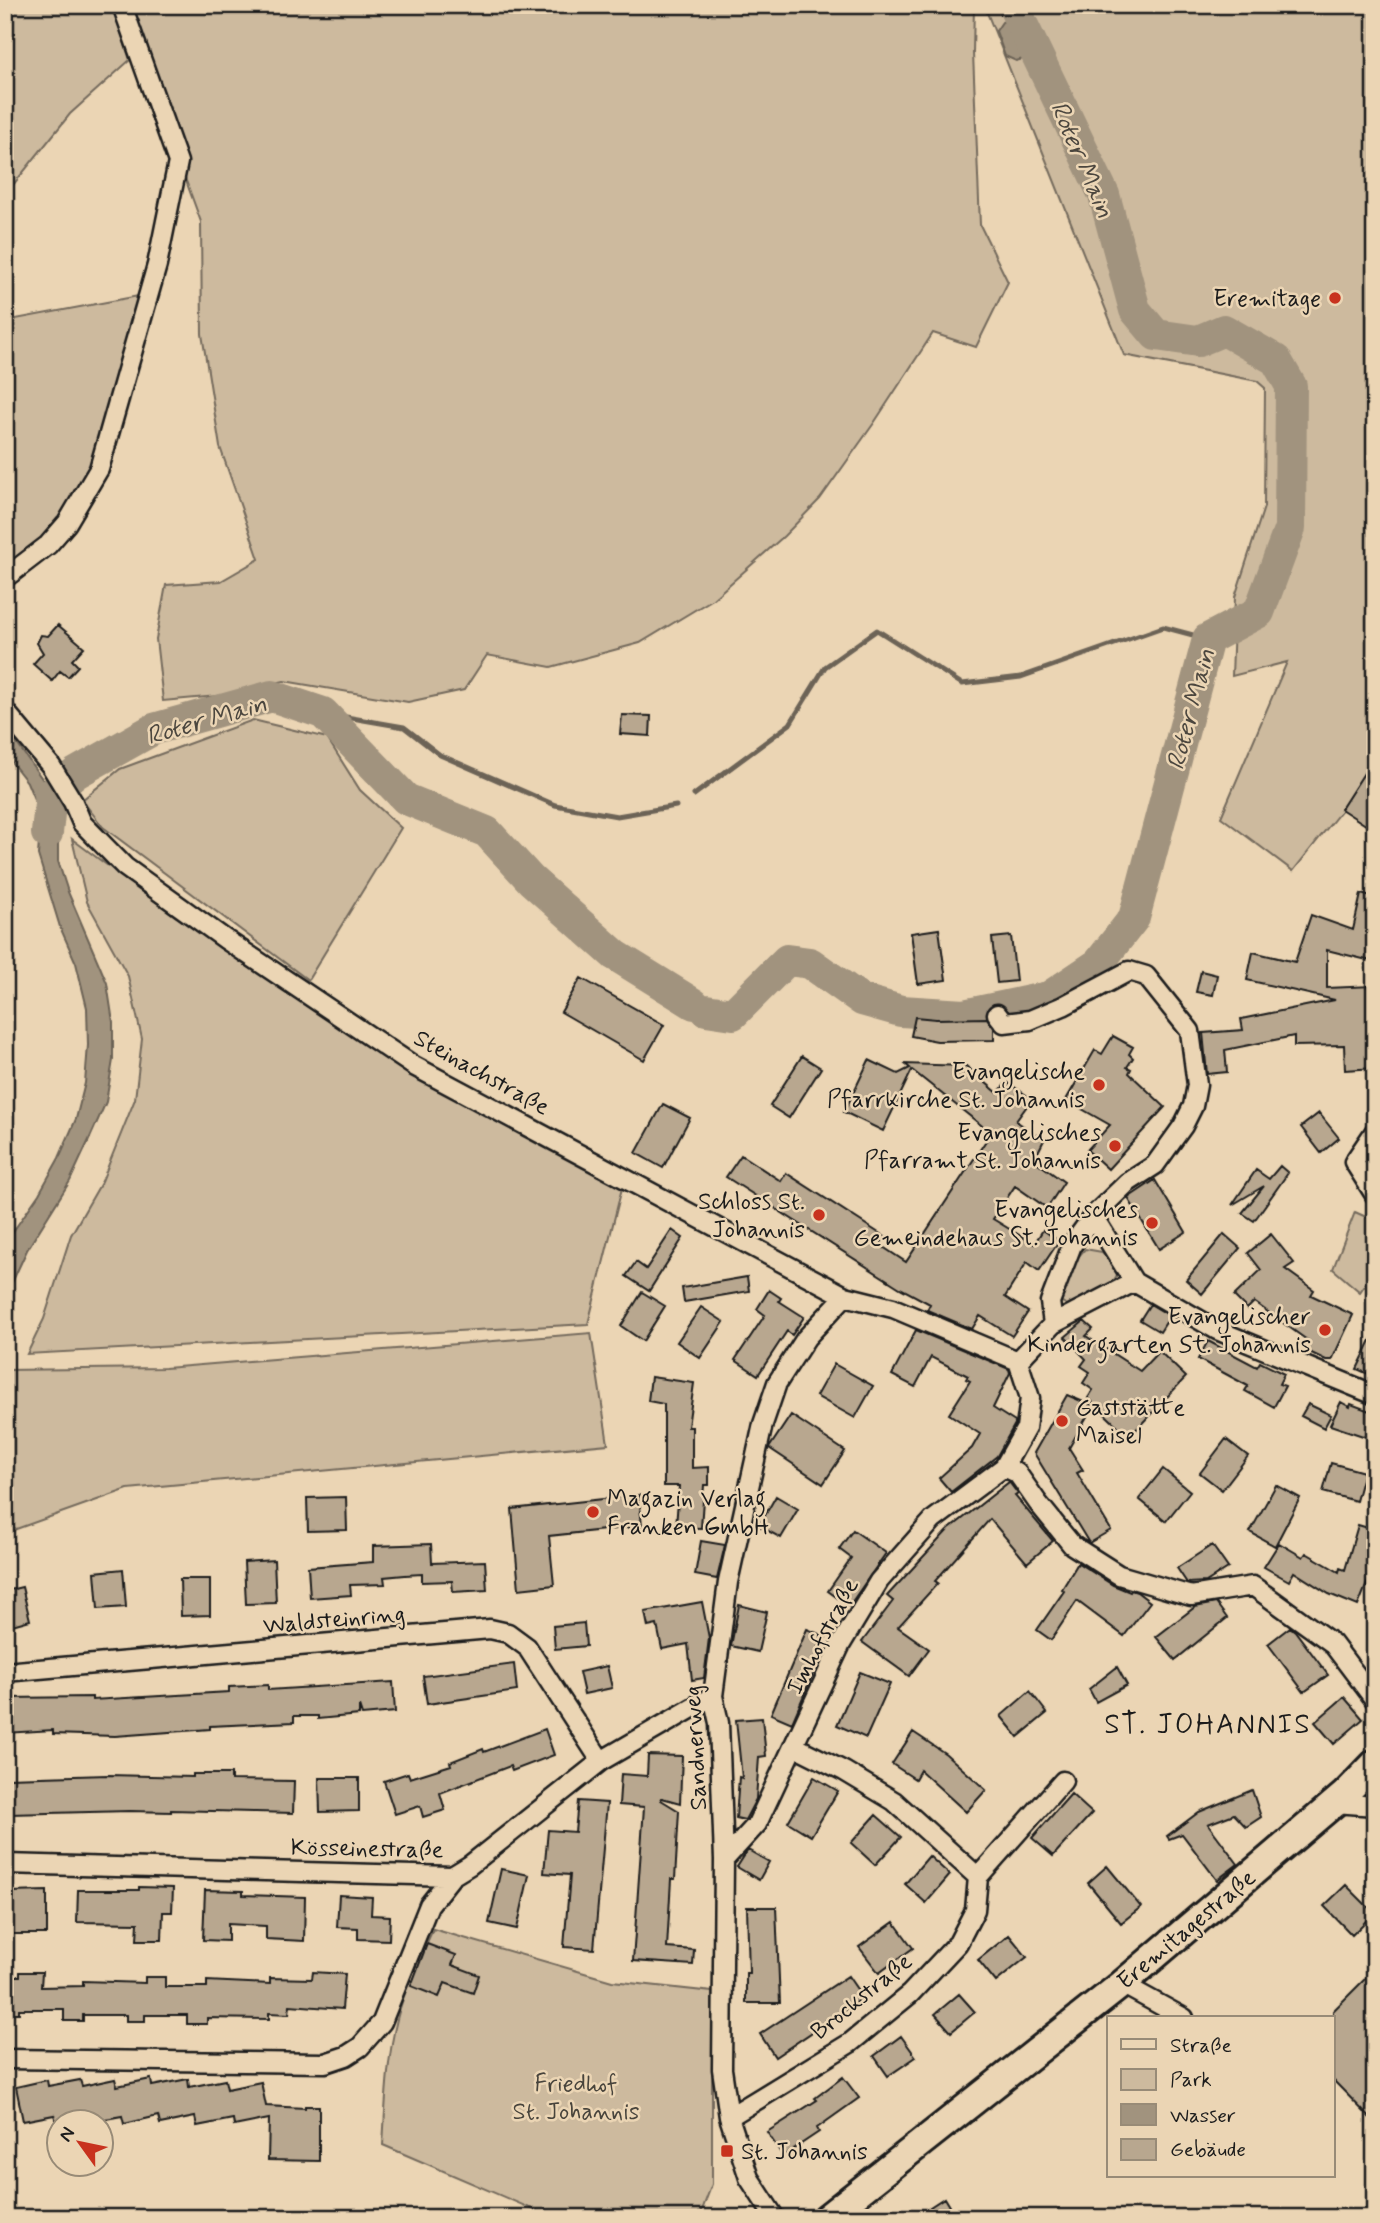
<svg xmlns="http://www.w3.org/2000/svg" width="1380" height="2223" font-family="Mynerve,sans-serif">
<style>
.green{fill:#cdba9e;stroke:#746b5d;stroke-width:2}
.water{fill:#a1937e;stroke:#6c6357;stroke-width:2}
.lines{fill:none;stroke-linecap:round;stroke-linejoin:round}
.stream{stroke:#6c6357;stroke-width:5}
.river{stroke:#a1937e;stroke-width:32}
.building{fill:#b8a78f;stroke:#1c1c1c;stroke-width:2}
.street-casing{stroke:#1c1c1c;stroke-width:23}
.secondary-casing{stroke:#1c1c1c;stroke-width:32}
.street{stroke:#ebd5b4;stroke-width:18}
.secondary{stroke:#ebd5b4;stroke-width:26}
.poi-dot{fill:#c8321e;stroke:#ebd5b4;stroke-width:2.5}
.labels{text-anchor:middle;stroke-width:5;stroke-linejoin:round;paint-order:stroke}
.poi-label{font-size:24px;fill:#1c1c1c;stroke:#ebd5b4;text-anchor:end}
.street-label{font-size:24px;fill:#1c1c1c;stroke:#ebd5b4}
.park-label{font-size:24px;fill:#48443c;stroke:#ebd5b4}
.water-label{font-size:26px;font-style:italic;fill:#4b463e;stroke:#ebd5b4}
.quarter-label{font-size:28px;letter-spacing:2px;fill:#1c1c1c;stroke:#ebd5b4}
</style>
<rect width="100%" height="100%" fill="#ebd5b4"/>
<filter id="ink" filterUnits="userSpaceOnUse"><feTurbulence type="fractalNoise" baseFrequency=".0143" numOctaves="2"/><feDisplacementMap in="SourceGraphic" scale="14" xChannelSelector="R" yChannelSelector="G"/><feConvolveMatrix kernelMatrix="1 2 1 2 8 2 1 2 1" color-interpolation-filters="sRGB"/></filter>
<g filter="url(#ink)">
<path class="green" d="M5 5H112L130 60 70 114 5 195Z
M122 5H974L973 53 980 225 1008 282 976 347 933 333 874 423 820 499 784 536 713 599 640 643 551 667 487 655 464 690 408 702 284 681 218 696 163 701 156 639 166 585 221 581 259 559 220 447 202 334 201 222Z
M984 5H1375V768L1293 871 1221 817 1287 662 1232 676 1235 597 1264 507 1265 388 1257 381 1124 355Z
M149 294 99 469 67 523 5 578V321Z
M253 720 327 738 360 790 401 828 308 980 103 827 82 800 120 769Z
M72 839 175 916 414 1075 622 1188 588 1324 27 1354 44 1319 71 1235 102 1181 135 1099 142 1039 128 976 87 902Z
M1355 1212 1375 1221V1270L1360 1292 1333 1269Z
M1085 1249 1102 1252 1119 1269C1116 1289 1086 1298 1069 1306L1057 1299 1070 1266Z
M591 1333 608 1444 128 1489 5 1533V1370L165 1368Z
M433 1929 612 1981 712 1992V2184L699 2218H553L383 2145C386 2097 387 2045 403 1999 411 1975 423 1952 433 1929Z"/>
<path class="water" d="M1018 15 1037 55 1016 61 1005 56 996 31 1002 22Z
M5 727 58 801V861L68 892 107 983 113 1022V1060L106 1102 89 1140 70 1181 27 1250 9 1289 5 1304V1243L39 1194 59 1158 76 1119 85 1083 88 1045 87 1008 76 963 60 927 38 855 41 816 27 782 5 754Z"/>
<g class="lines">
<path class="stream" d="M323 713 404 727 440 755 555 805 617 816 676 806
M694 795 790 724 825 667 877 630 962 684 1021 677 1163 627 1208 639"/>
<path class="river" d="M47 833 51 794 76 773 154 729 272 696 323 713 406 799 487 832 531 880 615 955 694 1004
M706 1010 733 1014 787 960 810 963 862 1000 901 1011 964 1015 1049 997 1098 964 1134 918 1208 639 1259 612 1290 528 1291 386 1276 360 1224 330 1198 341 1156 335 1135 310 1104 195 1013 5"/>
</g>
<path class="building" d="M58 625 84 647 72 660 78 666 68 677 60 671 52 681 33 664 43 653 37 643 41 635 48 636Z
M622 715 651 716 650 736 620 734Z
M1375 756V831L1341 809Z
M1361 894 1375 898V962L1327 950V988L1373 986 1375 1068 1345 1070 1344 1045 1294 1046V1036L1225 1050 1227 1072 1207 1074 1203 1033 1243 1030 1241 1019 1335 1000 1247 980 1253 952 1295 962 1311 915 1353 930Z
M939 929 946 980 918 984 911 933Z
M1011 936 1016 981 997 983 992 938Z
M1201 971 1217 975 1213 995 1196 992Z
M581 978 664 1025 644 1060 561 1012Z
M915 1017 936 1019 987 1018 994 1028V1040L937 1041 911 1036Z
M1113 1036 1133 1047 1129 1054 1133 1058 1127 1067 1131 1069 1129 1073 1165 1107 1108 1169 1087 1150 1110 1125 1066 1100 1095 1050 1102 1054Z
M802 1056 821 1068 789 1118 770 1106Z
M869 1060 898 1074 910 1068 905 1064 966 1066 998 1093 1007 1082 1032 1099 1016 1121 1044 1140 1034 1160 1064 1182 1047 1208 1015 1186 993 1219 1034 1244 1043 1230 1059 1241 1039 1271 1027 1262 1005 1297 1028 1312 1012 1336 980 1316 972 1329 927 1310 930 1304 900 1288 726 1177 741 1155 781 1181 786 1173 885 1237 880 1245 906 1262 991 1133 912 1070 883 1131 844 1112Z
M663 1104 690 1118 663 1168 636 1153Z
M1319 1113 1339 1138 1321 1153 1301 1127Z
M1280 1166 1288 1173 1254 1221 1242 1213 1264 1186 1232 1205 1256 1170 1269 1179Z
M1155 1180 1186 1232 1159 1249 1128 1198Z
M672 1230 683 1238 649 1291 626 1276 636 1262 646 1269Z
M1224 1234 1240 1248 1202 1294 1186 1280Z
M1271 1234 1294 1263 1285 1269 1314 1290 1311 1295 1353 1315 1332 1360H1326L1303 1349 1307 1340 1254 1302 1247 1309 1234 1296 1261 1270 1248 1253Z
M747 1277 749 1291 684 1302 682 1288Z
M769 1290 781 1298 779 1301 804 1317 792 1335 787 1331 758 1375 735 1360 765 1315 757 1309Z
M642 1292 665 1306 643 1341 621 1326Z
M1150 1304 1170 1316 1160 1332 1140 1320Z
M701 1307 724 1322 700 1358 677 1342Z
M1084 1321 1093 1329 1086 1336 1140 1371 1159 1351 1186 1377 1129 1437 1088 1398 1093 1390 1083 1383 1090 1372 1081 1366 1086 1359 1065 1337Z
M916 1330 1009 1369 1010 1373 993 1408 1015 1422V1424L997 1456 951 1492 939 1478 972 1448 980 1434 949 1414 970 1381 966 1379 968 1376 931 1357 915 1387 892 1375Z
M1375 1332V1377L1357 1369Z
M1208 1341 1257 1367 1260 1362 1284 1374 1279 1384 1285 1386 1274 1407 1245 1391 1248 1386 1198 1359Z
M834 1364 873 1386 855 1418 816 1396Z
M651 1377 694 1383 688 1427H692V1468L709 1467V1485H704L701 1528 676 1527 679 1486H664V1404L648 1401Z
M1067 1395 1093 1406 1069 1448 1083 1470 1077 1473 1111 1530 1089 1543 1034 1453Z
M1341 1402 1350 1407 1351 1404 1375 1413V1440L1330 1425Z
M1308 1404 1331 1415 1324 1428 1301 1416Z
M791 1415 845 1451 823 1484 769 1448Z
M1226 1439 1248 1456 1222 1490 1200 1473Z
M1331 1463 1364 1472 1356 1501 1323 1492Z
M1163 1469 1190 1491 1166 1521 1139 1499Z
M1009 1482 1018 1494 1015 1496 1053 1541 1027 1563 990 1519 935 1581 938 1583 898 1627 929 1649 909 1676 862 1642 893 1601 887 1596 947 1531Z
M1276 1485 1300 1498 1275 1546 1250 1532Z
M639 1495 642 1526 549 1536 554 1585 519 1589 512 1509Z
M776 1496 798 1509 781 1538 759 1526Z
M346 1497 347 1530 308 1531 307 1498Z
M1358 1525 1375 1530V1564L1358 1606 1329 1594 1294 1572 1289 1581 1264 1567 1279 1543 1303 1557 1306 1553 1339 1572 1340 1568 1345 1570Z
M853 1530 886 1553 849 1606 828 1591 851 1558 839 1549Z
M701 1541 725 1545 717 1579 695 1575Z
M431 1544 432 1563 485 1561 487 1590 453 1592 452 1581 422 1582V1574L405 1575 384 1577 385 1584 350 1585 351 1595 310 1598 308 1567 373 1562V1546Z
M1212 1545 1228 1568 1206 1582 1187 1583 1177 1568Z
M274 1560 276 1603 246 1604 244 1562Z
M1078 1563 1113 1585 1130 1592 1131 1590 1137 1592 1150 1602 1124 1636 1077 1601 1051 1640 1037 1630 1064 1591 1062 1589Z
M123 1569 126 1607 98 1609 95 1572Z
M180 1579H210V1615L181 1616Z
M22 1587 30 1620 5 1627V1591Z
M702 1602 709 1638 704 1678 692 1680 688 1644 662 1649 657 1625 648 1627 645 1612Z
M1216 1603 1227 1618 1175 1660 1156 1637 1195 1607Z
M739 1605 767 1612 758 1652 731 1646Z
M584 1623 586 1646 555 1649 553 1626Z
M1290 1627 1295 1631 1328 1675 1304 1692 1268 1644Z
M807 1629 826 1637 817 1650 822 1653 792 1723 771 1714Z
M514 1664 517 1691 427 1704 423 1676Z
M607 1666 612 1688 584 1694 579 1672Z
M1117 1667 1127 1685 1096 1702 1089 1689Z
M860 1672 890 1684 866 1738 837 1725Z
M393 1682 395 1712 362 1715 359 1706V1715L318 1719V1716H294V1722L210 1726V1729L115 1736 53 1734V1730L5 1733V1698L92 1697V1700L229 1692V1687L268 1685V1690Z
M1030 1691 1047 1713 1018 1737 1001 1716Z
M1344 1697 1363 1719 1334 1744 1315 1722Z
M762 1718 766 1756 759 1757 756 1799 745 1820 736 1818 739 1777 742 1778 736 1720Z
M545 1729 554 1755 512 1771 510 1766 440 1793 445 1810 423 1817 420 1806 395 1814 384 1781 408 1773 410 1778 451 1765 450 1762 483 1749 484 1752Z
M913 1732 946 1754 986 1790 966 1812 920 1770 915 1779 892 1764Z
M648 1755 682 1756 680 1803 662 1798 661 1800 679 1811 675 1879H671L667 1948 694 1950 693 1965 633 1961 644 1807 619 1805 621 1774 647 1776Z
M193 1774H231V1780L294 1781 293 1813 171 1810V1812L130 1811 9 1814 8 1778 108 1775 193 1777Z
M814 1777 838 1791 811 1836 788 1822Z
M319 1778H359V1811L320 1812Z
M1252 1790 1261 1817 1246 1827 1234 1814 1208 1824 1238 1864 1217 1880 1182 1834 1169 1839 1167 1836 1199 1812Z
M1071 1794 1092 1813 1053 1856 1032 1838Z
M578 1801 607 1803 594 1949 564 1947 570 1875 544 1873 548 1830 575 1832Z
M876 1815 901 1837 875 1865 851 1843Z
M748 1850 769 1862 759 1880 737 1867Z
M929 1856 950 1875 926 1903 905 1884Z
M1107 1866 1141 1907 1121 1923 1088 1883Z
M501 1869 529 1875 517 1929 489 1923Z
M1346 1885 1374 1913 1352 1935 1324 1906Z
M139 1887 173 1888 172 1912H163L162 1940H137L138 1923 77 1922 78 1890H139Z
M205 1890 243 1891V1895L305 1897 304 1941 266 1939V1926L228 1924V1941L203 1940Z
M47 1891V1934H10V1892Z
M339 1895 372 1897 371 1915 390 1916 389 1940 358 1939V1928L337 1927Z
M747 1907H776L780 2003H746V1973H749Z
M894 1922 913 1948 879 1973 859 1947Z
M1009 1935 1027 1957 996 1982 978 1960Z
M427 1944 456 1955 452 1965 479 1975 473 1993 445 1983 439 1997 411 1986Z
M1375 1969V2123L1333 2080V2011Z
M20 1972H42L41 1987 83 1986V1981L145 1983V1977H165V1987H207V1981L270 1984V1978L312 1979 313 1972 345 1974 342 2009 290 2005 289 2014 269 2013V2019L207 2018V2024H187V2015H145V2021H126V2015H83V2021H64V2009H19V2013H5V1976H20Z
M848 1976 863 1998 775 2057 760 2034Z
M959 1994 975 2012 951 2032 935 2014Z
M901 2036 916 2057 888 2076 874 2056Z
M843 2077 859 2098 817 2128 819 2132 783 2156 767 2132 817 2100 815 2098Z
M115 2079 117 2086 151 2079 152 2086 188 2079 189 2087 225 2080 227 2089 261 2082 266 2106 305 2108V2106H319V2161L268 2160 269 2119 234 2126 233 2119 197 2126 195 2117 160 2124 158 2116 124 2124 122 2116 89 2122 87 2115 56 2121 54 2115 23 2121 16 2087 47 2080 48 2086 80 2080 82 2086Z
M944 2198 953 2213 945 2218H936L930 2207Z"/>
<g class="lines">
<g class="street-casing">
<path id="street" d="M5 578 48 545 67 523 99 469 157 265 178 162 122 5
M5 711 51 766 73 802 82 823 125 867 225 939 414 1066 845 1296 893 1308 1018 1361
M997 1014 1004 1023 1030 1020 1063 1006 1129 971 1146 976 1190 1031 1197 1085 1193 1106 1183 1126 1155 1165 1127 1183 1093 1216 1072 1245 1050 1302 1053 1324
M1375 1131 1354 1162 1375 1195
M1093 1216 1134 1282
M1134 1282 1217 1330 1375 1395
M1018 1361 1053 1324 1134 1282
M1004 1467 1017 1473 1038 1503 1072 1545 1119 1575 1191 1596 1253 1586 1332 1643 1375 1700
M5 1672 490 1629 508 1633 527 1647 601 1761
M794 1746 844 1771 894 1801 978 1877
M1335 1803 1375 1806
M724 1860 757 1824 841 1644 879 1581 933 1520 1004 1467 1026 1428 1030 1398 1018 1361
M5 1864 452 1876 470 1865 601 1761 713 1696
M1122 1984 1184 2018
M5 2059 325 2063 346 2056 360 2047 382 2022 429 1905 452 1876
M729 2117 850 2043 910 1994 958 1943 975 1910 978 1877 1063 1781
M775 2218 749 2178 729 2117 722 2069 724 1860 719 1723 713 1696 728 1582 763 1424 777 1383 806 1338 845 1296"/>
</g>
<g class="secondary-casing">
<path id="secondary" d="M826 2218 1122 1984 1345 1794 1375 1763"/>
</g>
<use href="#street" class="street"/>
<use href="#secondary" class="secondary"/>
</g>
</g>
<g class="poi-dot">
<circle cx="1335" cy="298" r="7"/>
<circle cx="1099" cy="1085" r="7"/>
<circle cx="1115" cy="1146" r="7"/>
<circle cx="819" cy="1215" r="7"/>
<circle cx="1152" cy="1223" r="7"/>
<circle cx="1325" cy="1330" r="7"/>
<circle cx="1062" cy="1421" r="7"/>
<circle cx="593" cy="1512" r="7"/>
<rect x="720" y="2144" width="14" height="14" rx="3.5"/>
</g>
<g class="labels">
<g class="poi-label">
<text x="1321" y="306">Eremitage</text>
<text x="1085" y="1079">Evangelische<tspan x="1085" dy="28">Pfarrkirche St. Johannis</tspan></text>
<text x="1101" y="1140">Evangelisches<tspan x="1101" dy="28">Pfarramt St. Johannis</tspan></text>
<text x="805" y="1209">Schloss St.<tspan x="805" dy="28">Johannis</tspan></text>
<text x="1138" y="1217">Evangelisches<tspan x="1138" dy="28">Gemeindehaus St. Johannis</tspan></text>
<text x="1311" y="1324">Evangelischer<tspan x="1311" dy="28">Kindergarten St. Johannis</tspan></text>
<text x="1076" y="1415" text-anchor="start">Gaststätte<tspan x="1076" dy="28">Maisel</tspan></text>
<text x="607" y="1506" text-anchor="start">Magazin Verlag<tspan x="607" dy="28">Franken GmbH</tspan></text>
<text x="741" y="2159" text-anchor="start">St. Johannis</text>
</g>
<g class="street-label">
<text transform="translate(482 1072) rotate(29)" y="8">Steinachstraße</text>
<text transform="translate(334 1619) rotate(-5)" y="8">Waldsteinring</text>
<text transform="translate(822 1636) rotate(-62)" y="8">Imhofstraße</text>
<text transform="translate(695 1748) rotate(-93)" y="8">Sandnerweg</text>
<text transform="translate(367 1848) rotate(1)" y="8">Kösseinestraße</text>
<text transform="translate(1186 1929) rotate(-40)" y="8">Eremitagestraße</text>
<text transform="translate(861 1996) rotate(-39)" y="8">Brockstraße</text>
</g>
<g class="park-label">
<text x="576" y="2091">Friedhof<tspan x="576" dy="28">St. Johannis</tspan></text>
</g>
<g class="water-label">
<text transform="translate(1083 159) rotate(67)" y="9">Roter Main</text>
<text transform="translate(1190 709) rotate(-75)" y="9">Roter Main</text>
<text transform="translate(206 719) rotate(-16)" y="9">Roter Main</text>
</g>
<g class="quarter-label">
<text x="1208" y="1733">ST. JOHANNIS</text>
</g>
</g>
<rect width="1380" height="2223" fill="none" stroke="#ebd5b4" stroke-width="28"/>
<rect x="14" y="14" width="1352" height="2195" fill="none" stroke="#1c1c1c" stroke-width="2.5" filter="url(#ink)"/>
<rect x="1107" y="2016" width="228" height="161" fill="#ebd5b4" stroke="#988b77" stroke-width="2"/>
<rect x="1121" y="2039" width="35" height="10" fill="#ebd5b4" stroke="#988b77" stroke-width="2"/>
<text x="1170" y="2052" font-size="21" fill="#1c1c1c">Straße</text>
<rect x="1121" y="2069" width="35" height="21" fill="#cdba9e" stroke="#988b77" stroke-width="2"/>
<text x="1170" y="2086" font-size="21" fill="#1c1c1c">Park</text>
<rect x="1121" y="2104" width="35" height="21" fill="#a1937e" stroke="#988b77" stroke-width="2"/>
<text x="1170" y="2122" font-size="21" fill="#1c1c1c">Wasser</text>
<rect x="1121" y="2139" width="35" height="21" fill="#b8a78f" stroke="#988b77" stroke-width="2"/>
<text x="1170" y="2156" font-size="21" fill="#1c1c1c">Gebäude</text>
<g transform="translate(80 2143) rotate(303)"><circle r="33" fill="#ebd5b4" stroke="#988b77" stroke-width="2"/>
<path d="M0-5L12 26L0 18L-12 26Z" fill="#c8321e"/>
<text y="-10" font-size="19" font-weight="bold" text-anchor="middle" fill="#1c1c1c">N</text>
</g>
</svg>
